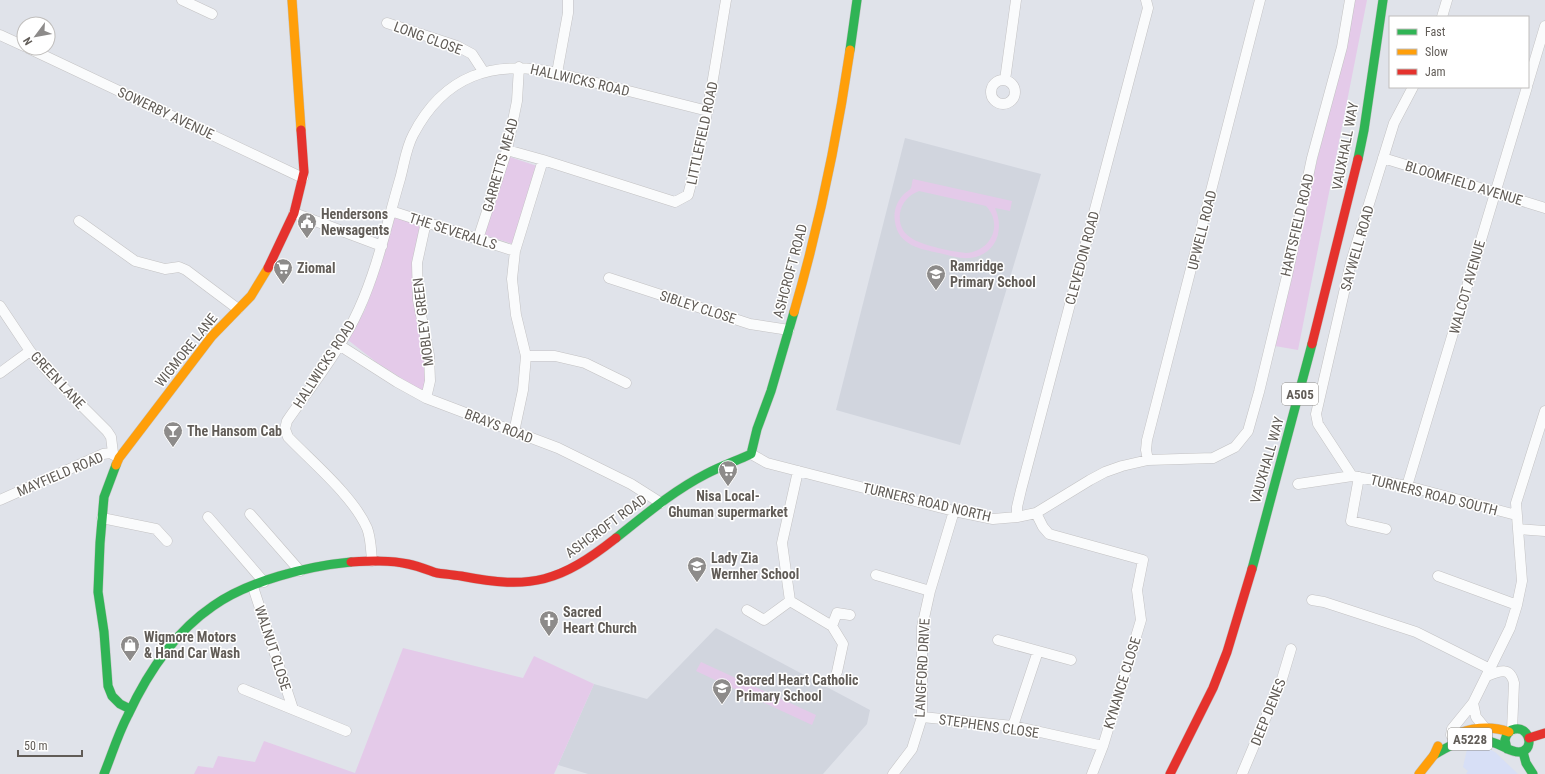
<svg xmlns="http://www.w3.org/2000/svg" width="1545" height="774" font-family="'Roboto Condensed',sans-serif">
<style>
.commercial{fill:#d7dff6}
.education{fill:#d1d5de}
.green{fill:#e4cae9;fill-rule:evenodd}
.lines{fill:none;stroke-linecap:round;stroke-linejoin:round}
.street-casing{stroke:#c3c2c3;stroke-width:11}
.fast-casing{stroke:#c2c2c2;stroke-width:10}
.slow-casing{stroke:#c2c2c2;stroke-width:10}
.jam-casing{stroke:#c2c2c2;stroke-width:10}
.street{stroke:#fafbfc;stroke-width:10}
.fast{stroke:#30b455;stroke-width:9}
.slow{stroke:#ff9f0a;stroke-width:9}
.jam{stroke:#e5322d;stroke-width:9}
.labels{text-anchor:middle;stroke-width:3;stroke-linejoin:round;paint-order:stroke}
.shield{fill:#fff;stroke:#908d89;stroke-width:1}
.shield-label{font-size:13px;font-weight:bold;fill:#615c57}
.street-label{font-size:14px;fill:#615c57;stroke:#fff}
.poi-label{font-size:14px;font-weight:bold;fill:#615c57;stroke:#fff;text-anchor:start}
</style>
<rect width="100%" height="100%" fill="#e0e3ea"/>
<path class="commercial" d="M1468 745 1489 749 1495 752 1518 774H1466L1468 771 1463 767Z"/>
<path class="education" d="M905 138 1041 174 960 445 836 410Z
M716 628 870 710 867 724 823 774H588L558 765 594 684 647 699Z"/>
<path class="green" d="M1353 0H1367L1298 350 1275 346 1309 193 1351 23Z
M510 157 537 166 513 244 484 235Z
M913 179 1012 201 1010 211 995 208C1005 230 996 256 969 258 959 259 949 255 939 253 920 249 898 245 895 222 893 211 897 201 904 194 906 192 910 190 911 188 912 185 912 181 913 179ZM919 191 986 206C1004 225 990 252 966 253 956 252 947 250 938 248 920 243 897 238 900 213 902 202 909 195 919 191Z
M394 217 420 225 414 261 426 355 427 377 423 392 376 362 348 340 365 310 380 268Z
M403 648 523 678 534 656 594 684 554 774H194L198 766 213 768 218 756 255 762 264 741 355 773Z
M701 662 816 715 812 725 696 671Z"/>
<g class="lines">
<g class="street-casing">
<path id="street" d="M182 0 212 14
M1442 17 1447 0
M387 23 457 46 472 54 483 71
M0 35 24 46
M28 48 303 178
M557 73 568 13V0
M1005 80 1016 0
M991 92a12 12 0 1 1 24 0a12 12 0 1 1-24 0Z
M1528 83 1545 26
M1413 87 1394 123 1351 262 1316 414 1318 424 1352 476 1407 486 1516 515
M507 150 543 160 675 202 688 195C706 131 715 66 726 0
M1383 158 1545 208
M391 211 515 251
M294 213 382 246
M79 221 135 261 165 269 179 267 186 270 238 309
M426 222 417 263 418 300 429 355 430 381 426 398
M478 239 507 150 517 101 519 67
M609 278 750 324 789 330
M0 306 30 351 50 374 107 431 111 437 113 453
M339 345 397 382 426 398 558 448 631 484 661 503
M526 356H555L585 363 626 383
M0 373 30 351
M514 432 523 390 526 356 516 315 512 279 515 251 543 160
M751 454 767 463 798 471 954 511 993 519 1017 517 1036 513 1090 480 1105 472 1122 466 1148 460 1213 458 1235 447 1248 431 1259 392 1287 276 1312 158 1342 47 1350 0
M1148 460 1146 450 1147 440 1260 0
M798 471 782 543 790 601 832 626 843 644 837 672
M1359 477 1351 521 1386 529
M1298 484 1352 476
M1407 486 1527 87
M0 500 103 454 110 453 118 457
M1036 513 1043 527 1049 534 1143 560 1137 590 1141 620 1103 746 1092 774
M250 514 300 571
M208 517 264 582
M1017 517V507L1021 490 1148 8 1146 0
M102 518 156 529 167 541
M1518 529 1545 531
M372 561C371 550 371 538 367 528 353 496 312 462 288 437L285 429 287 421C312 385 341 349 359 309 378 267 387 223 400 179 404 165 406 148 413 135 444 75 493 59 557 73L708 111
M876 575 930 591
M1438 576 1517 605
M253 587 293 709
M1312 600 1324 602 1416 632 1490 669
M747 610 764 620 790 601
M832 626 837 613 850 615
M998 640 1071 660
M1487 676C1499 671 1510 666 1514 683L1512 730
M243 689 346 731
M1473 703 1476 717 1485 728
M922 717 1013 726 1103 746
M1013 726 1038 651
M1451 735 1452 729 1473 703 1510 628 1517 605 1522 581 1516 503 1545 411
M893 774 912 749 922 717V627L930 591 954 511
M1242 774 1282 679 1291 649"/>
</g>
<g class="fast-casing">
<path id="fast" d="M850 50 857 0
M1358 159 1364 130 1383 0
M116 465 104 497 100 543 98 592 104 632 108 686 112 696 120 704 130 709
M616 538C645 515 673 491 706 474 721 466 736 461 751 454L757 429 771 391 794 312
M1252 569 1312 344
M1523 752 1526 763 1533 774
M1434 755C1462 738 1475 732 1506 748 1536 764 1534 726 1515 729 1509 730 1506 735 1505 740L1507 749
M104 774C112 754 118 734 128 715 147 674 175 632 213 606 248 581 308 566 351 562"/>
</g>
<g class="slow-casing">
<path id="slow" d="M292 0 301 130
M794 312C819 226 837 139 850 50
M116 465 119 458 212 336 251 296 268 268
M1459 733C1476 727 1492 726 1509 732
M1419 774 1434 755 1438 746"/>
</g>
<g class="jam-casing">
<path id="jam" d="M268 268 294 213 304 172 301 130
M1312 344 1358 159
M351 562C370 561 390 560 408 564 418 566 428 570 437 573 445 574 454 575 461 576 532 590 560 582 616 538
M1529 738 1545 733
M1170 774 1213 688 1227 652 1252 569"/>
</g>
<use href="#street" class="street"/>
<use href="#fast" class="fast"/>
<use href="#slow" class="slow"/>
<use href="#jam" class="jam"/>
</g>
<defs>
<g id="civic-pin" transform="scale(1)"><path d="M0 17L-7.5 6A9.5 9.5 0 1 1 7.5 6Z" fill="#8d8b8a" stroke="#fff"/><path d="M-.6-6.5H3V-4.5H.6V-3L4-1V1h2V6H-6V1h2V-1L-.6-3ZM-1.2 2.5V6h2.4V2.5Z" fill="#fff"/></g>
<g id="supermarket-pin" transform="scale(1)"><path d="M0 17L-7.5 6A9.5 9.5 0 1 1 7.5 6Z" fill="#8d8b8a" stroke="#fff"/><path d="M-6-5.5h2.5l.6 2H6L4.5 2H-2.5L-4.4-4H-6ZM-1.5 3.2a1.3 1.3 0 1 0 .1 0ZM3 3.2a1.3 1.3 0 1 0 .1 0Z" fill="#fff"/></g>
<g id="school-pin" transform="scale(1)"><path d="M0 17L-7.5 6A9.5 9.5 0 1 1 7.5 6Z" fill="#8d8b8a" stroke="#fff"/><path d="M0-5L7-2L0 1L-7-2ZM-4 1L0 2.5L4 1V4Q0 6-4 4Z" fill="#fff"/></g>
<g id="bar-pin" transform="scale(1)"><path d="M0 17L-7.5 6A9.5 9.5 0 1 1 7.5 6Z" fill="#8d8b8a" stroke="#fff"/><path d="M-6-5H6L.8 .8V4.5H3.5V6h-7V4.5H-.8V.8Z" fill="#fff"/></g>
<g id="church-pin" transform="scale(1)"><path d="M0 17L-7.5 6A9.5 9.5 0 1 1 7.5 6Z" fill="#8d8b8a" stroke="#fff"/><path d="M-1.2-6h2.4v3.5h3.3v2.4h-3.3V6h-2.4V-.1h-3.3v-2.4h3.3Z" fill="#fff"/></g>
<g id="shop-pin" transform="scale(1)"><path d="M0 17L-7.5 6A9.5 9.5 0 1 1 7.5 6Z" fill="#8d8b8a" stroke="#fff"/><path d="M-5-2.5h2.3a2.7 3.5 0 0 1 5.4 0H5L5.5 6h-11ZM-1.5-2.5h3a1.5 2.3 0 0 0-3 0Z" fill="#fff"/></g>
</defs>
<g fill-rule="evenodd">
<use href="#civic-pin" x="307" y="222"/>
<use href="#supermarket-pin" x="283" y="268"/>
<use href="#school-pin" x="936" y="274"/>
<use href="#bar-pin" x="173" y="431"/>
<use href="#supermarket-pin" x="728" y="470"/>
<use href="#school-pin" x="697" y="566"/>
<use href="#church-pin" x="549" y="620"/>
<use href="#shop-pin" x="130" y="645"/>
<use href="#school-pin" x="722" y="688"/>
</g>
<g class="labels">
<g class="shield">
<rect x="1282" y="383" width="36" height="22" rx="3"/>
<rect x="1448" y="728" width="44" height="22" rx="3"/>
</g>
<g class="shield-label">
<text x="1300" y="399">A505</text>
<text x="1470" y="744">A5228</text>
</g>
<g class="street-label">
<text transform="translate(428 38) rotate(20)" y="5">LONG CLOSE</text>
<text transform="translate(580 80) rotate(13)" y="5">HALLWICKS ROAD</text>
<text transform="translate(166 113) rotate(25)" y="5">SOWERBY AVENUE</text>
<text transform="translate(702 133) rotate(-78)" y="5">LITTLEFIELD ROAD</text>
<text transform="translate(1345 146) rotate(-79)" y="5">VAUXHALL WAY</text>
<text transform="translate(500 165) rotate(-74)" y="5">GARRETTS MEAD</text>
<text transform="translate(1464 183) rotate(17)" y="5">BLOOMFIELD AVENUE</text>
<text transform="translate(1297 225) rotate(-77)" y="5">HARTSFIELD ROAD</text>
<text transform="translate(1202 230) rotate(-76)" y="5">UPWELL ROAD</text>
<text transform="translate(453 231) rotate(18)" y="5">THE SEVERALLS</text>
<text transform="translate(1357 248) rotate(-74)" y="5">SAYWELL ROAD</text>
<text transform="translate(1082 258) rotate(-75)" y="5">CLEVEDON ROAD</text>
<text transform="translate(790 271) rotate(-75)" y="5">ASHCROFT ROAD</text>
<text transform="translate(1467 287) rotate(-74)" y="5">WALCOT AVENUE</text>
<text transform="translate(698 307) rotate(18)" y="5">SIBLEY CLOSE</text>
<text transform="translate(423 322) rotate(-97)" y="5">MOBLEY GREEN</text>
<text transform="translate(186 350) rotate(-51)" y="5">WIGMORE LANE</text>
<text transform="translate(324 364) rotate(-57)" y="5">HALLWICKS ROAD</text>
<text transform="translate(58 380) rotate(47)" y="5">GREEN LANE</text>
<text transform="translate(499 426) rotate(21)" y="5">BRAYS ROAD</text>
<text transform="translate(1267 460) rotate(-74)" y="5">VAUXHALL WAY</text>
<text transform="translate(60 474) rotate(-23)" y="5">MAYFIELD ROAD</text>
<text transform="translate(1434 495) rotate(14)" y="5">TURNERS ROAD SOUTH</text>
<text transform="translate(927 502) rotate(13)" y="5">TURNERS ROAD NORTH</text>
<text transform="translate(606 526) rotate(-36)" y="5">ASHCROFT ROAD</text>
<text transform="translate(273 648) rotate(72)" y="5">WALNUT CLOSE</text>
<text transform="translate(922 668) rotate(-87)" y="5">LANGFORD DRIVE</text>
<text transform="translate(1122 683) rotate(-73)" y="5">KYNANCE CLOSE</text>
<text transform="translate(1268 712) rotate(-68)" y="5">DEEP DENES</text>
<text transform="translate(989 726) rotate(8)" y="5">STEPHENS CLOSE</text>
</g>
<g class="poi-label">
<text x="321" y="219">Hendersons<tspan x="321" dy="16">Newsagents</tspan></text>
<text x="950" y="271">Ramridge<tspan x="950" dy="16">Primary School</tspan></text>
<text x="297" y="273">Ziomal</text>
<text x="187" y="436">The Hansom Cab</text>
<text x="728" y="501" text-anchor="middle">Nisa Local-<tspan x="728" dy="16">Ghuman supermarket</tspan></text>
<text x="711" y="563">Lady Zia<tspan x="711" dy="16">Wernher School</tspan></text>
<text x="563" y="617">Sacred<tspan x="563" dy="16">Heart Church</tspan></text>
<text x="144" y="642">Wigmore Motors<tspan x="144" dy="16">&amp; Hand Car Wash</tspan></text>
<text x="736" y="685">Sacred Heart Catholic<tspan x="736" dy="16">Primary School</tspan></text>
</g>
</g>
<rect x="1389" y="16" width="140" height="72" fill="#ffffff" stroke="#c0bebc"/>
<rect x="1397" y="29" width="20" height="6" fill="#30b455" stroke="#c0bebc"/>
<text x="1425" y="36" font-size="12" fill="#615c57">Fast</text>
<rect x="1397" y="49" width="20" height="6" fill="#ff9f0a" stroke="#c0bebc"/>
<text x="1425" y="56" font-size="12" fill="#615c57">Slow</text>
<rect x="1397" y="69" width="20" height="6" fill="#e5322d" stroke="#c0bebc"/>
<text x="1425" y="76" font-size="12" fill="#615c57">Jam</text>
<g transform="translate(36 36) rotate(238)"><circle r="19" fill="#ffffff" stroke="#c0bebc"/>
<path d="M0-3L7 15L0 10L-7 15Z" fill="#8d8b8a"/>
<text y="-6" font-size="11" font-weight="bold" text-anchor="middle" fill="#615c57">N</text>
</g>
<path d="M18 750v6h64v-6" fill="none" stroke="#615c57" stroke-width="2"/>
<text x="24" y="750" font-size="12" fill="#615c57" stroke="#ffffff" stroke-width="3" paint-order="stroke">50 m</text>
</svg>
